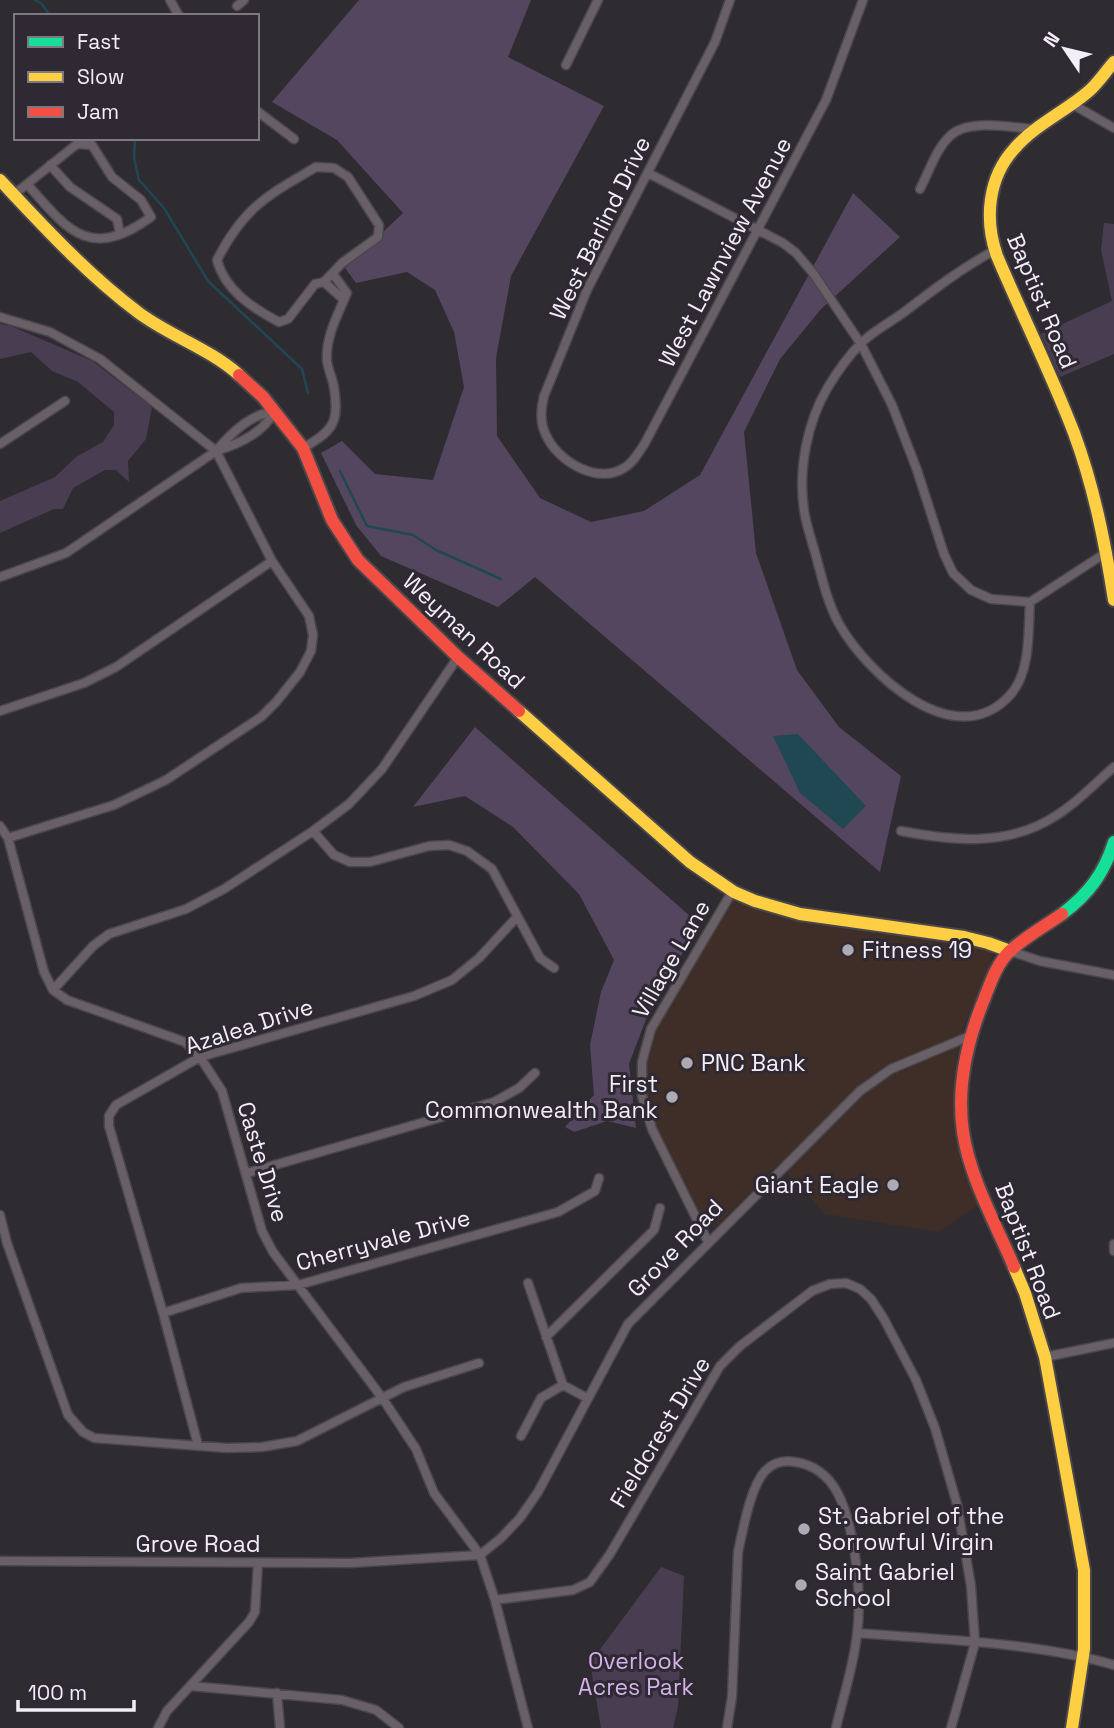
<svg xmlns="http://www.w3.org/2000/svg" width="1114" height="1728" font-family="'Space Grotesk',sans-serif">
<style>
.commercial{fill:#3e2e27}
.green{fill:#493e51}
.forest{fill:#554660}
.water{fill:#1f4853}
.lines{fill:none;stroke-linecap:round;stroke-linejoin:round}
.stream{stroke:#1f4853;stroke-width:2.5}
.street-casing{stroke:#4a474c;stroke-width:11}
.fast-casing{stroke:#4a474c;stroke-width:16}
.slow-casing{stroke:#4a474c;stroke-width:16}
.jam-casing{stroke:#4a474c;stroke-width:16}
.street{stroke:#695f67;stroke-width:8}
.fast{stroke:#16e098;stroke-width:12}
.slow{stroke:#ffcf43;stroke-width:12}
.jam{stroke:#f24e42;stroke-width:12}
.poi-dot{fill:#aeaab1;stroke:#2f2933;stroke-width:2.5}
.labels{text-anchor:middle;stroke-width:6;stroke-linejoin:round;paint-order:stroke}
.street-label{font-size:23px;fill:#f3eff6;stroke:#2f2933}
.poi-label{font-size:23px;fill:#f3eff6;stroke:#2f2933;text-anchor:start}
.park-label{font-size:23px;fill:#d4b3ea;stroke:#2f2933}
</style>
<rect width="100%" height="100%" fill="#2e2b31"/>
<path class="commercial" d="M735 899 982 945 989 950 992 956 991 963 965 1024 957 1058 954 1125 962 1166 979 1205 938 1232 825 1214 779 1163 714 1228 705 1226 654 1124 645 1098 647 1064 656 1030 730 901Z"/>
<path class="green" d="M1104 223 1114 224V354L1060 377 1041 334 1112 301 1101 250Z
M0 324 11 326 92 361 152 407 146 439 128 461 129 482 116 470H105L73 488 63 509H54L0 533V501L55 477 76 457 103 442 114 425V412L78 382 52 371 31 352 0 359Z
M661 1567 684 1576 678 1707 673 1728H601L590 1663Z"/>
<path class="forest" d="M359 0H531L508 57 604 106 511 276 496 358 497 436 540 498 591 522 644 511 700 475 853 193 900 237 821 309 780 359 744 432 756 553 797 670 839 727 901 776 880 872 535 577 498 607 381 556 356 525 321 453 342 441 375 474 433 480 464 387 454 332 435 290 407 272 356 283 345 268 403 213 337 140 272 102Z
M475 727 699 924 648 1014 629 1064 636 1128 607 1121 574 1132 565 1127 594 1095 590 1045 601 992 614 960 579 894 513 827 465 796 413 807Z"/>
<path class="water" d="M798 734 866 806 843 829 800 793 773 736Z"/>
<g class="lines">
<path class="stream" d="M35 0 42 4 50 16
M135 138 134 158 139 180 164 208 208 281 302 369 308 393
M340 471 367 526 413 535 436 550 501 579"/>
<g class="street-casing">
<path id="street" d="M170 0 179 16
M730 0 715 42 587 290 544 396C540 411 540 426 548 439 561 463 598 484 624 468 633 463 639 452 645 443L826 100 863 0
M237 6 244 0
M566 65 598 0
M1072 104 1114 128
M257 111 294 139
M50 165 70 187 117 219 120 234
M316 167 334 168 348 177 379 225 378 237 342 263 324 282 315 284 288 319 279 322C252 308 225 290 217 260 244 207 267 196 316 167Z
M648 173 783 243 796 253 813 273 861 344 892 405 917 470 944 554 953 573 971 590 991 599 1030 602 1107 552
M920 189C929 172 936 149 950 136 968 118 1012 128 1036 129
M12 196 77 144 92 145 112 177 141 200 151 217C90 261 68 231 27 184
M995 250C962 268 933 290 903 313 889 323 872 332 860 344 848 357 837 372 828 387 807 422 798 470 804 510 806 525 812 541 816 556 822 578 827 601 838 622 866 673 956 757 1011 694 1031 671 1028 631 1030 602
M324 282 344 300
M0 317 50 332 100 359 216 451 272 561 309 616 313 635 311 651 300 672 277 701 261 717 166 780 114 805 8 838
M0 444 65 401
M303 448C332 431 340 424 334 388 333 379 328 370 327 361 325 338 338 314 347 293L333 274
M216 451C240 444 263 433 275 411
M0 577 66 553 216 451C232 432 251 414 275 411
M0 711 84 683 116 667 272 561
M0 826 8 838 44 972 53 990 67 1000 185 1042 200 1057 222 1091 262 1231 273 1252 383 1399 416 1449 434 1493 480 1555 495 1600 528 1728
M313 831 334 855 350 862H370L429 846 449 845 467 851 492 869 540 958 554 968
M901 831C954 841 1009 847 1057 815 1078 802 1095 783 1114 767
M1010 951 1040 961 1114 975
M53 990 93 946 109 934 186 909 224 889 313 831 349 804 382 769 458 657
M247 1173 494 1102 519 1088 535 1073
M0 1215 7 1243 68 1415 83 1432 94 1438 227 1448 262 1447 297 1441 404 1387 479 1363
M708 1242 652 1129 642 1096V1062L651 1029 732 892
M1114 1244V1251
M528 1283 563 1385 587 1398
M163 1313 241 1288 298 1285 558 1212 595 1191 599 1178
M546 1337 654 1230 660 1208
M1045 1357 1114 1343
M521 1436 541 1398 563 1385
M198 1445 163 1313 109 1126V1116L116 1105 200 1057 414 996 452 980 479 958 516 918
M0 1561 350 1563 480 1555 501 1538 520 1518 538 1492 628 1324 860 1091 891 1069 970 1036
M495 1600 573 1590 590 1582 610 1554 720 1366 740 1346 812 1291 830 1284 846 1283 860 1289 871 1299 884 1319 916 1380 935 1428 957 1504 971 1586 975 1643 951 1728
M858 1633C939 1640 1036 1642 1114 1665
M191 1686 342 1700 376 1710 399 1728
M277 1693 280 1728
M158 1728 167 1711 249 1622 255 1612 258 1563
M727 1728 732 1697 738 1552C743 1530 750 1488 765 1471 773 1463 784 1460 795 1462 837 1468 847 1510 854 1548 858 1575 861 1606 857 1634 854 1665 843 1697 836 1728"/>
</g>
<g class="fast-casing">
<path id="fast" d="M1062 914C1089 894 1104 873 1114 842"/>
</g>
<g class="slow-casing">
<path id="slow" d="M1114 62C1106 71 1098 83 1089 91 1066 111 1035 125 1015 148 988 177 984 219 997 256 1022 315 1051 373 1074 433 1094 487 1105 543 1114 600
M0 180C44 227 87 274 139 313 170 336 210 349 239 375
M519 711 690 862 734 892 755 901 800 914 964 937 988 943 1010 951
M1014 1267 1025 1293 1045 1357 1084 1570V1649L1072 1728"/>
</g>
<g class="jam-casing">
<path id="jam" d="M239 375 263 397 303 448 332 520 358 560 458 657 519 711
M1014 1267C996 1224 970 1179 963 1132 957 1090 966 1046 981 1007 989 988 995 965 1010 951 1025 937 1045 926 1062 914"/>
</g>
<use href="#street" class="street"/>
<use href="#fast" class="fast"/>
<use href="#slow" class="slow"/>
<use href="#jam" class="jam"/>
</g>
<g class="poi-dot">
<circle cx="848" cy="950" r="7"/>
<circle cx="687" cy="1063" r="7"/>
<circle cx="672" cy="1097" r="7"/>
<circle cx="893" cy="1185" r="7"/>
<circle cx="804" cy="1529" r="7"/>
<circle cx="801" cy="1585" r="7"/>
</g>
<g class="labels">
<g class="street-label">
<text transform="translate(600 228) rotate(-64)" y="8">West Barlind Drive</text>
<text transform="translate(725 252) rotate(-62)" y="8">West Lawnview Avenue</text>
<text transform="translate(1042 301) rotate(67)" y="8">Baptist Road</text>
<text transform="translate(464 631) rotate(43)" y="8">Weyman Road</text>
<text transform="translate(671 959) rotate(-60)" y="8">Village Lane</text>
<text transform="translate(249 1026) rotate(-18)" y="8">Azalea Drive</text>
<text transform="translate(263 1162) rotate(73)" y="8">Caste Drive</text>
<text transform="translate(383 1240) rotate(-15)" y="8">Cherryvale Drive</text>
<text transform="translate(675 1248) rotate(-46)" y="8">Grove Road</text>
<text transform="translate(1028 1251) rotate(69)" y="8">Baptist Road</text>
<text transform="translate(660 1432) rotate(-59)" y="8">Fieldcrest Drive</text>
<text x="198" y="1552">Grove Road</text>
</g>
<g class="poi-label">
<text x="862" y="958">Fitness 19</text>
<text x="701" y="1071">PNC Bank</text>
<text x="658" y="1092" text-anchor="end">First<tspan x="658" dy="26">Commonwealth Bank</tspan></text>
<text x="879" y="1193" text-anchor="end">Giant Eagle</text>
<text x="818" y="1524">St. Gabriel of the<tspan x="818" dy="26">Sorrowful Virgin</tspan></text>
<text x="815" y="1580">Saint Gabriel<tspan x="815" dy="26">School</tspan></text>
</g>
<g class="park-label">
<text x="636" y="1669">Overlook<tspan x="636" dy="26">Acres Park</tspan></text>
</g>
</g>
<rect x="14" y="14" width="245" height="126" fill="#2f2933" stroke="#7d7881" stroke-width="2"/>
<rect x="28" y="37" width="35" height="10" fill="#16e098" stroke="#7d7881" stroke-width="2"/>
<text x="77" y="49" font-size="21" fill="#f3eff6">Fast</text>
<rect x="28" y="72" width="35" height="10" fill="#ffcf43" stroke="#7d7881" stroke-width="2"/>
<text x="77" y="84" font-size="21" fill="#f3eff6">Slow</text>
<rect x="28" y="107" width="35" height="10" fill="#f24e42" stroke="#7d7881" stroke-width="2"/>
<text x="77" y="119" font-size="21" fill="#f3eff6">Jam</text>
<g transform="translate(1065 49) rotate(305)" stroke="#2f2933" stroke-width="5" paint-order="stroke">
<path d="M0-5L12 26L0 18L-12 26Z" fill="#f3eff6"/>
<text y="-10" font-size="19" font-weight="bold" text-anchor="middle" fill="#f3eff6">N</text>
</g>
<path d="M18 1700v10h116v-10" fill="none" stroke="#f3eff6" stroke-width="3.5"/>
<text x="28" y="1700" font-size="21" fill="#f3eff6" stroke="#2f2933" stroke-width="5" paint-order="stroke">100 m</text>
</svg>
